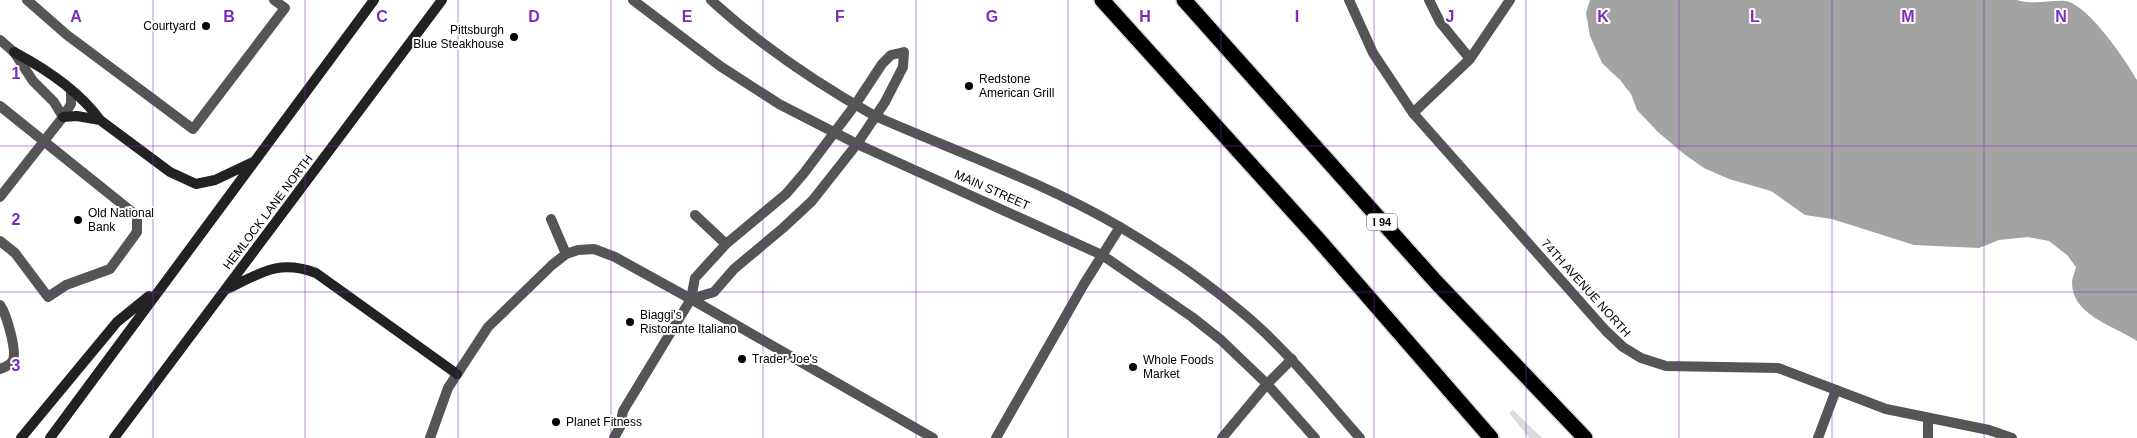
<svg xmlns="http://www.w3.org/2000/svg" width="2137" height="438" font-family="Helvetica,sans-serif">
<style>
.green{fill:#dcdcdc}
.water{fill:#a3a3a3}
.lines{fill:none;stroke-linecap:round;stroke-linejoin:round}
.motorway-casing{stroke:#dbdbdb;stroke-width:18}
.service{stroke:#555;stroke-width:10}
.minor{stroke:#555;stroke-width:10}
.tertiary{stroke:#555;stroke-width:10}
.secondary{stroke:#222;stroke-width:10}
.motorway{stroke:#000;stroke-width:15}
.grid{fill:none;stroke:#7b2cbf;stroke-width:1;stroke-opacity:0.55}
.poi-dot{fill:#000;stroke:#fff;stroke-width:2}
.labels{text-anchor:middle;stroke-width:4;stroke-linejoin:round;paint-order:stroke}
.shield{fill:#fff;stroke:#4c4c4c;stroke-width:1}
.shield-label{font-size:11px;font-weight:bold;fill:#000}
.poi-label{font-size:12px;fill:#000;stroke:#fff;text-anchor:start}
.street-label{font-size:12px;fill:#000;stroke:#fff}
.grid-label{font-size:16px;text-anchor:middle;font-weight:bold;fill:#7b2cbf;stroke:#fff;stroke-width:4;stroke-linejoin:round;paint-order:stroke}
</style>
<rect width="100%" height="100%" fill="#fff"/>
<path class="green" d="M1513 410 1542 438H1529L1509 413Z"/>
<path class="water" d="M1590 0H2016C2033 5 2050 0 2066 1 2089 6 2125 59 2137 80V341C2114 326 2072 315 2072 283 2072 278 2075 272 2076 267L2067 255 2049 241 2028 237 1999 240 1979 248 1914 245 1832 219 1805 215 1771 191 1729 179 1704 168 1684 154 1658 132 1637 110 1631 94 1620 80 1602 63 1590 36 1586 13Z"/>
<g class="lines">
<g class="motorway-casing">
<path id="motorway" d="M1102 0 1318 239 1491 438
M1184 0 1436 282 1585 438"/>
</g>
<path class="service" d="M27 0 67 35 193 129 285 8 274 0
M904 52 903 67 885 102 857 144 812 201 783 228 734 269 714 292 691 299 695 278 726 244 786 194 804 173 855 105 882 64 891 55Z
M1470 59 1510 0
M0 106 137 216V232L110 269 66 285 48 297 15 253 0 241
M1413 113 1470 59 1440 22 1429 0
M0 197 63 117 71 104V92
M695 215 726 244
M551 219 566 254
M0 305C6 313 17 350 13 360 11 365 5 367 0 369
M430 438 448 388 488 327 552 265 566 254 578 250 594 249 615 257 691 299 933 438
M614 438 620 427 623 411 691 299
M996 438 1084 284 1120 227
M1222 438 1267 384 1292 359
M1818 438 1836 390
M1928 438V418"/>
<path class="minor" d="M1349 0 1373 53 1413 113 1606 331 1623 347 1641 358 1666 366 1778 368 1886 409 1989 430 2012 438
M0 40 14 52"/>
<path class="tertiary" d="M633 0 720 66 779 104 857 144 1102 255 1192 317 1221 340 1267 384 1315 438
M711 0C759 44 818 84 875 116 957 152 1043 182 1120 227 1161 251 1202 279 1238 309 1284 346 1321 394 1360 438
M14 52 33 81 54 102 63 117"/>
<path class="secondary" d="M14 52C44 68 80 92 100 120
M63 117 77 116 100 120 170 172 196 184 215 180 253 162
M227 289C261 273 278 259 316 273L457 374
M21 438 117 322 149 296
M50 438 374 0
M114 438 442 0"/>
<use href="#motorway" class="motorway"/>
</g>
<path class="grid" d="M153 0V438M305 0V438M458 0V438M611 0V438M763 0V438M916 0V438M1068 0V438M1221 0V438M1374 0V438M1526 0V438M1679 0V438M1832 0V438M1984 0V438M0 146H2137M0 292H2137"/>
<g class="poi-dot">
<circle cx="206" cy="26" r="5"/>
<circle cx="514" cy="37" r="5"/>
<circle cx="969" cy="86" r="5"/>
<circle cx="78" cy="220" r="5"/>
<circle cx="630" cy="322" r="5"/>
<circle cx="742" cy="359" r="5"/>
<circle cx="1133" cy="367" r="5"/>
<circle cx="556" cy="422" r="5"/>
</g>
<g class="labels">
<rect class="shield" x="1367" y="213.5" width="30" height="17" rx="4"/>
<g class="shield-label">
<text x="1382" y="226">I 94</text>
</g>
<g class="poi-label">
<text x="196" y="30" text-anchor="end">Courtyard</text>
<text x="504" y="34" text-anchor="end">Pittsburgh<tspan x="504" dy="14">Blue Steakhouse</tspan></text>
<text x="979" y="83">Redstone<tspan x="979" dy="14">American Grill</tspan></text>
<text x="88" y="217">Old National<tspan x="88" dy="14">Bank</tspan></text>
<text x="640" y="319">Biaggi's<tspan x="640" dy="14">Ristorante Italiano</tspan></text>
<text x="752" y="363">Trader Joe's</text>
<text x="1143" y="364">Whole Foods<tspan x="1143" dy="14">Market</tspan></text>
<text x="566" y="426">Planet Fitness</text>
</g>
<g class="street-label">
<text transform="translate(992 190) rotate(24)" y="4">MAIN STREET</text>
<text transform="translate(268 212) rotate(-53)" y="4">HEMLOCK LANE NORTH</text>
<text transform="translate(1586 288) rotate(48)" y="4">74TH AVENUE NORTH</text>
</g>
</g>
<g class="grid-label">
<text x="76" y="22">A</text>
<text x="229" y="22">B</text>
<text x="382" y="22">C</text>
<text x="534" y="22">D</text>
<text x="687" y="22">E</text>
<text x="840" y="22">F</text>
<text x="992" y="22">G</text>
<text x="1145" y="22">H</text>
<text x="1297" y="22">I</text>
<text x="1450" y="22">J</text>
<text x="1603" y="22">K</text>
<text x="1755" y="22">L</text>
<text x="1908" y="22">M</text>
<text x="2061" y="22">N</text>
<text x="16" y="79">1</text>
<text x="16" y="225">2</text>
<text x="16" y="371">3</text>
</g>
</svg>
